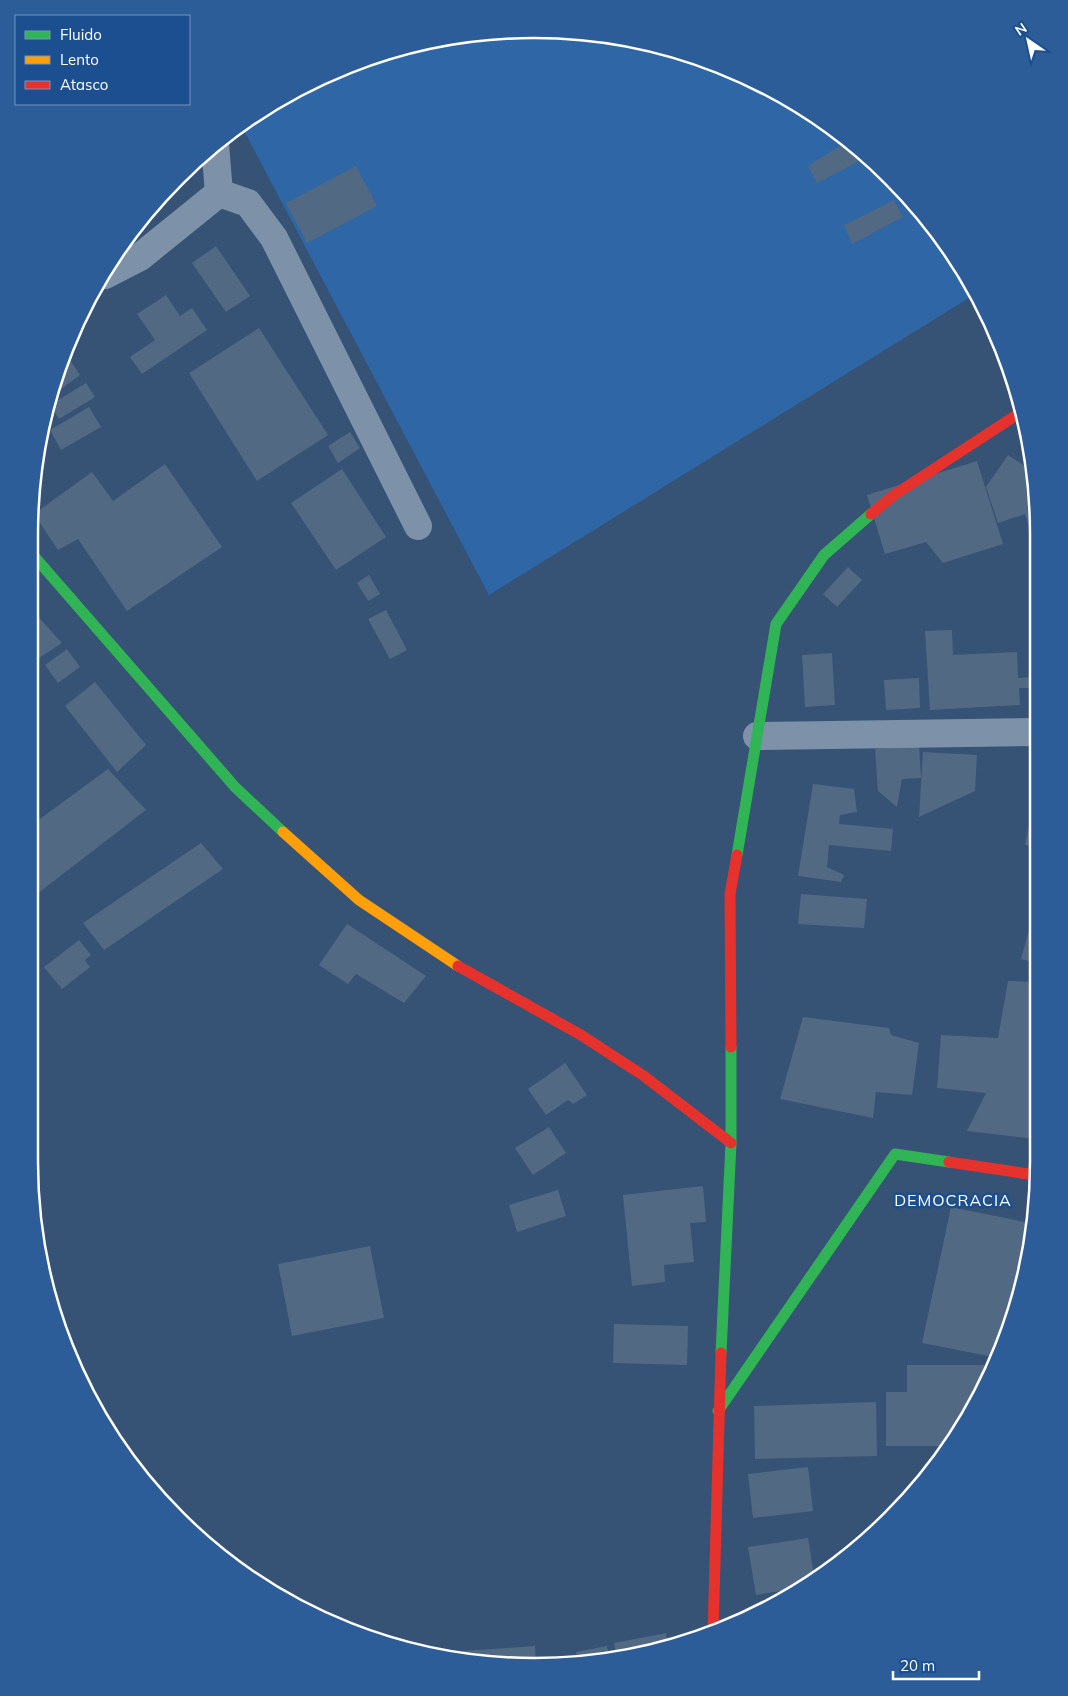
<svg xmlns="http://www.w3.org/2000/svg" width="1068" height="1696" font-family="Mulish,sans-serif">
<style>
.green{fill:#2f66a5}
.building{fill:#526984}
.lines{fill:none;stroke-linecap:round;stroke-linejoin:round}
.street{stroke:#7d92a8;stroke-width:28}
.fast{stroke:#30b455;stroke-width:11}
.slow{stroke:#ff9f0a;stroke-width:11}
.jam{stroke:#e5322d;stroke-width:11}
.labels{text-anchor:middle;stroke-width:5;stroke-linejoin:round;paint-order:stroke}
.neighbourhood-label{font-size:16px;letter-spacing:1px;fill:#fff;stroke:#1b4f8f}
.rim{fill:none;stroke:#fff;stroke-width:2.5}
</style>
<rect width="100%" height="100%" fill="#365274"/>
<path class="green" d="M567 30 665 46 758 81 842 133 914 201 972 282 977 293 489 595 241 125 282 96 372 55 468 33Z"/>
<path class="building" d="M849 140 867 157 817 183 808 166Z
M356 166 377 206 307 243 286 203Z
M894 200 903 217 852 244 844 225Z
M216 246 250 296 226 312 192 263Z
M955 259 967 275 961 280 948 263Z
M166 295 180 316 192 308 207 330 142 374 130 357 155 340 137 314Z
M259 328 328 435 257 481 189 373Z
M68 357 80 375 53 395 62 362Z
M86 383 95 397 59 419 50 405Z
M89 407 101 427 61 450 50 430Z
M350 432 360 448 338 463 328 446Z
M1008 455 1032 471 1038 501V536L1033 538 1025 514 998 523 986 487Z
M977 461 1003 544 943 563 926 542 885 554 867 495Z
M165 464 222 547 127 611 78 539 58 550 34 514 92 472 113 501Z
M342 469 386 537 336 570 291 503Z
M848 567 862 580 837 607 823 594Z
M369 575 380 594 368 601 357 583Z
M386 610 407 650 390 659 368 619Z
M33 611 62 643 33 662Z
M952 630 953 655 1017 652 1018 678 1033 677 1034 688H1019L1020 705 930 710 925 631Z
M67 649 80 667 58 683 45 665Z
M832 653 835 705 805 707 802 655Z
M919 678 920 708 886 710 884 680Z
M95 682 146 745 117 772 65 706Z
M919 745 921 778 902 779 897 807 878 791 875 749Z
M923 752 977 755 975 791 919 817Z
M108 769 146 810 33 897V824Z
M813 784 854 789 857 812 840 815 839 824 893 829 891 851 829 845 827 867 844 875 841 882 798 876Z
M1037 800V847L1025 845 1034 801Z
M201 843 223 869 104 950 83 923Z
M801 894 867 899 864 928 798 924Z
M1036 905V963L1021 959Z
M347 924 426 976 404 1003 356 974 348 984 319 965Z
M79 940 91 955 85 960 90 967 62 989 44 967Z
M1008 981 1036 982 1035 1139 967 1131 986 1093 937 1088 941 1035 998 1038Z
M803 1017 889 1028 891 1035 919 1043 912 1095 876 1092 873 1118 780 1099Z
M565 1063 587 1095 573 1104 568 1100 546 1115 528 1089Z
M549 1127 566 1153 533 1175 515 1148Z
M703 1186 706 1222 690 1223 694 1262 664 1265 665 1282 632 1286 623 1195Z
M558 1190 566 1216 517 1232 509 1205Z
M951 1207 1035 1224 999 1358 922 1343Z
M370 1246 384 1318 292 1336 278 1264Z
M614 1324 688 1326 687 1365 613 1363Z
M907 1365H995L948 1446H886V1392H907Z
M876 1402 877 1456 755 1459 754 1406Z
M808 1467 813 1511 753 1518 748 1474Z
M808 1538 815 1582 805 1587 756 1595 748 1547Z
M666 1633 668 1649 617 1660 614 1643Z
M535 1646 536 1665 501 1666 463 1659V1651Z
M607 1646 610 1661 578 1664 576 1652Z"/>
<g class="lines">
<path class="street" d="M219 193 248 203 274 238 418 526
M105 275 140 257 219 193 215 144
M757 736 1037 732"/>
<path class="fast" d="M33 555 235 787 283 832
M737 855 776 624 824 555 871 514
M721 1353 731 1143V1047
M718 1411 895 1154 949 1162"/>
<path class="slow" d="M283 832 359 900 458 966"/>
<path class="jam" d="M871 514 894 495 1021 412
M458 966 581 1035 644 1076 731 1143
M731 1047 730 894 737 855
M949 1162 1035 1175
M713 1632 721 1353"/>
</g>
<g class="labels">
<g class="neighbourhood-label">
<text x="953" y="1206">DEMOCRACIA</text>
</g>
</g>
<path d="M0 0H1068V1696H0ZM534 38H534A496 496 0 0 1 1030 534V1162A496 496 0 0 1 534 1658H534A496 496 0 0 1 38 1162V534A496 496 0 0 1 534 38Z" fill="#2d5d98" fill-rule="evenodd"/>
<path class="rim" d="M534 38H534A496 496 0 0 1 1030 534V1162A496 496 0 0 1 534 1658H534A496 496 0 0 1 38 1162V534A496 496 0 0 1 534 38Z"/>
<rect x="15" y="15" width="175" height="90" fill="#1b4f8f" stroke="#7695bc"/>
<rect x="25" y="31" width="25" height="8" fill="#30b455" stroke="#7695bc"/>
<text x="60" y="40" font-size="15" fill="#ffffff">Fluido</text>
<rect x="25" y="56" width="25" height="8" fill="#ff9f0a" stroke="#7695bc"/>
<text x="60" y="65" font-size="15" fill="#ffffff">Lento</text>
<rect x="25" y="81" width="25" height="8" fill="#e5322d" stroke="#7695bc"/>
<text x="60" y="90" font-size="15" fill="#ffffff">Atasco</text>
<g transform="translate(1028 40) rotate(326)" stroke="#1b4f8f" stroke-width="4" paint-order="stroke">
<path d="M0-4L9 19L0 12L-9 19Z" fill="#ffffff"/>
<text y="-8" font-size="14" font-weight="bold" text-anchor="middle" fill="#ffffff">N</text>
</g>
<path d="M893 1671v8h86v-8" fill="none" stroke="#ffffff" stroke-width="2.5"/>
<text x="900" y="1671" font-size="15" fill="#ffffff" stroke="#1b4f8f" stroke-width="4" paint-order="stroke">20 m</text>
</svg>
